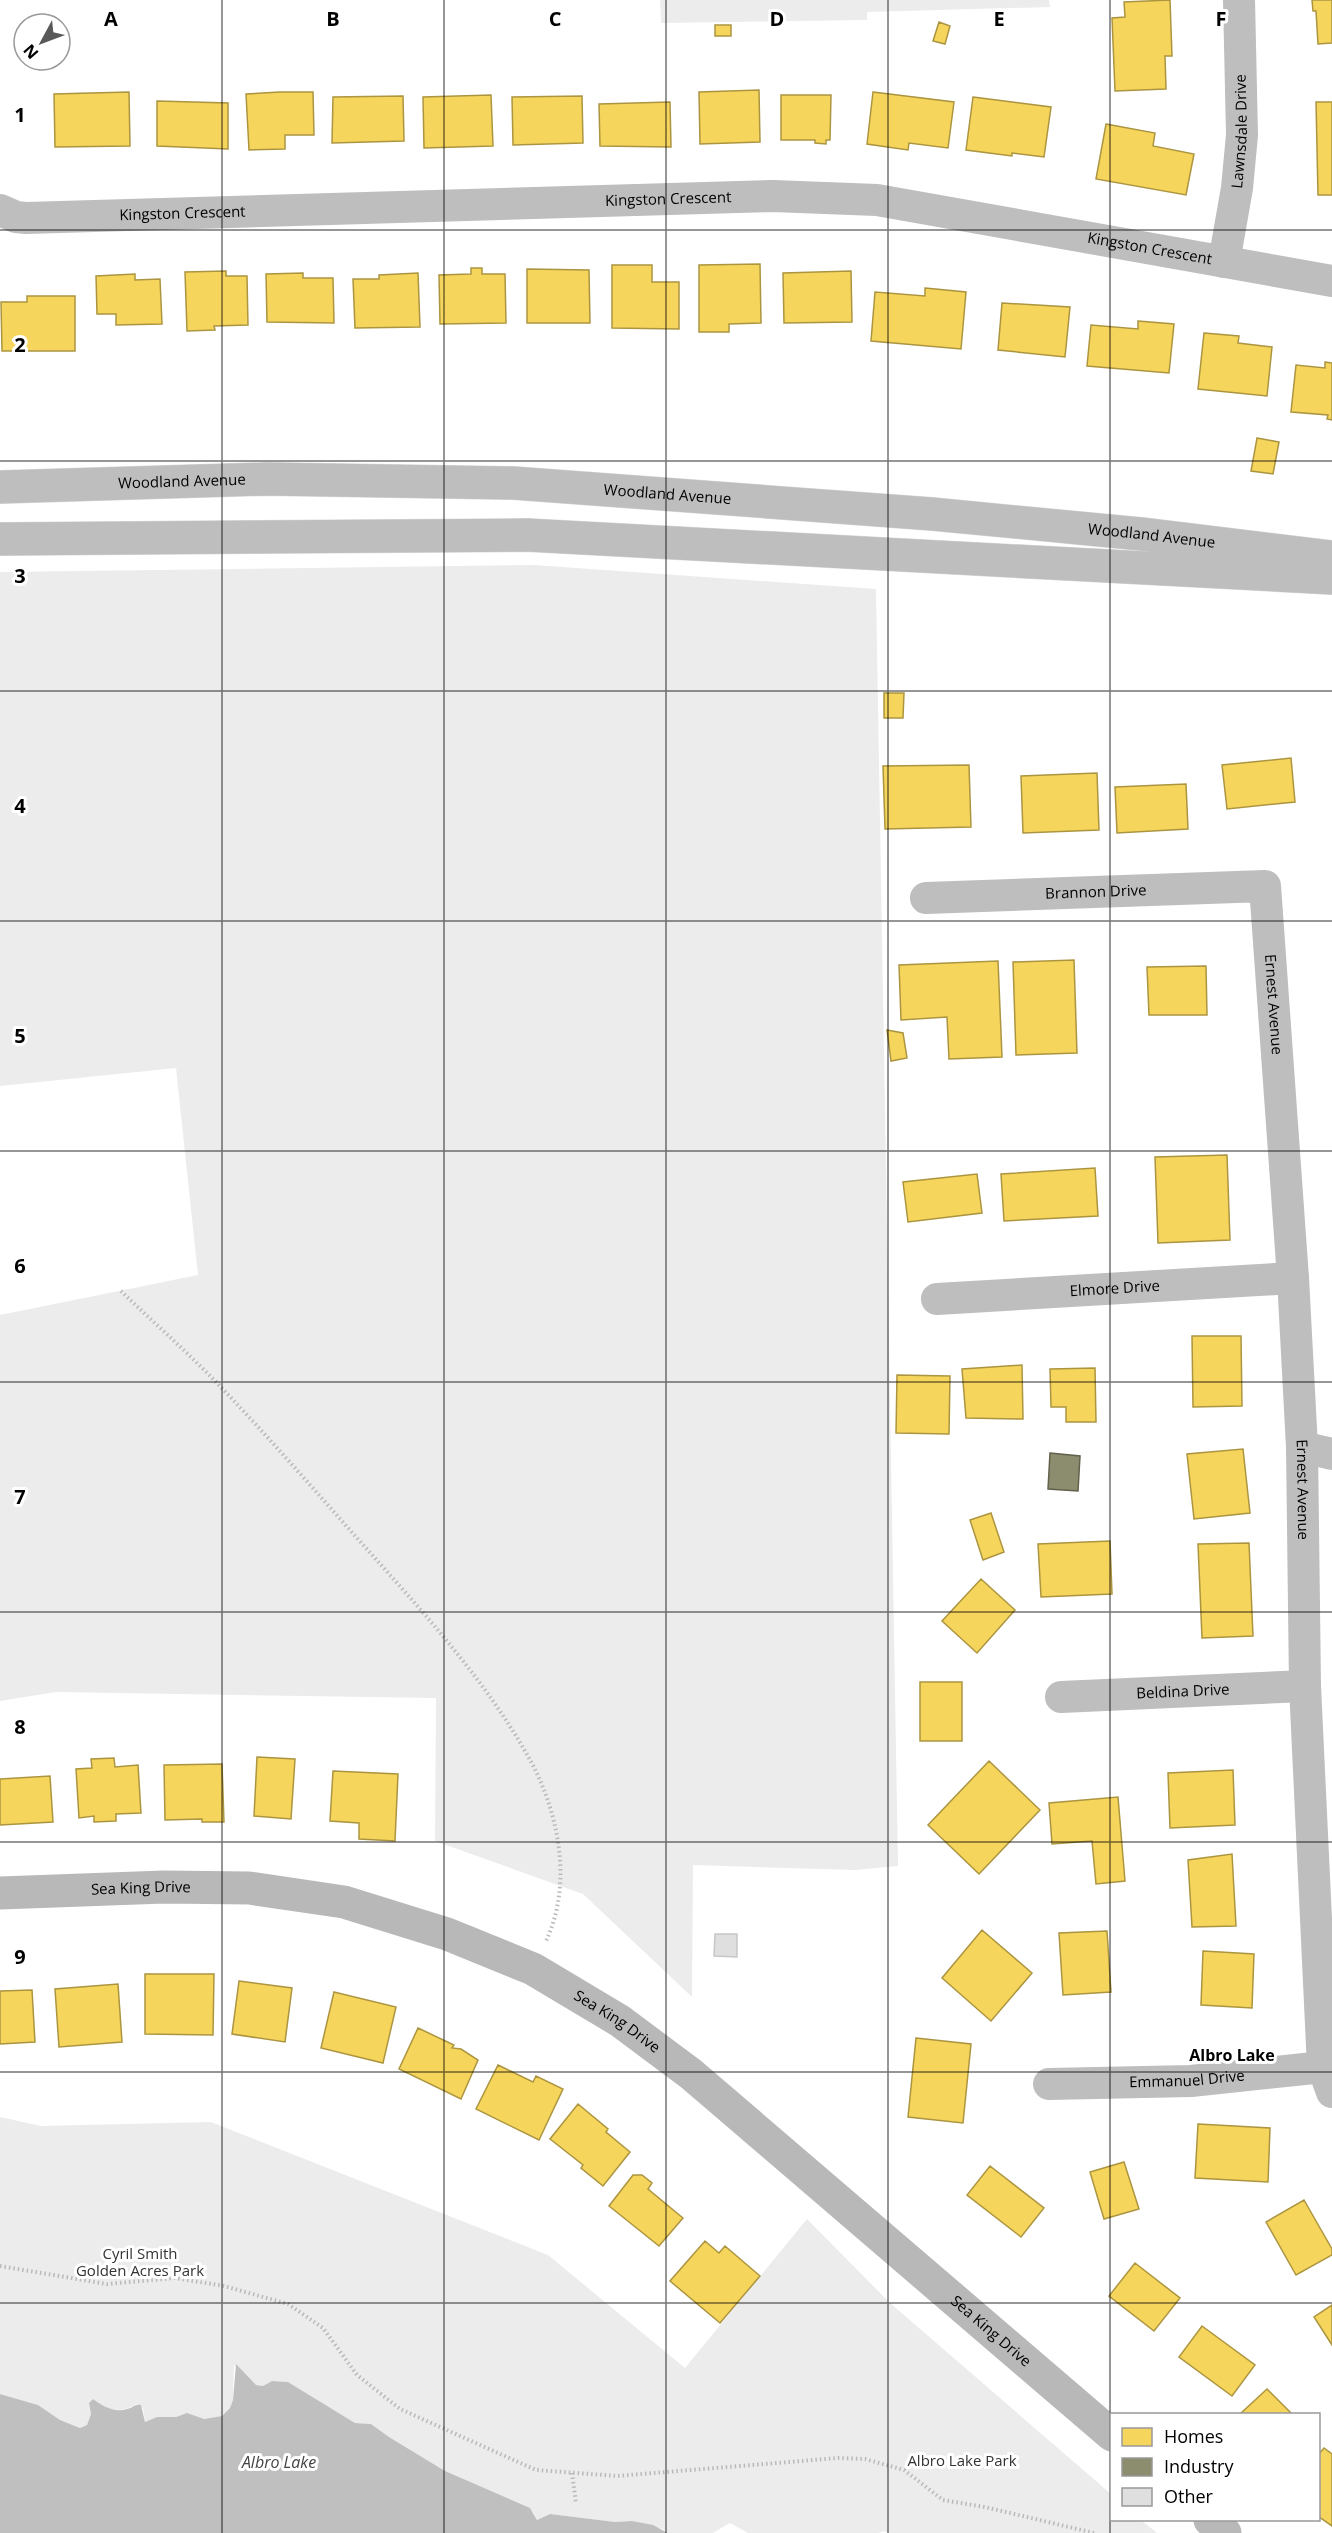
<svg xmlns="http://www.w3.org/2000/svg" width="1332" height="2533" font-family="'Open Sans',sans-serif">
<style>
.green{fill:#ececec}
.water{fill:#bfbfbf}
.homes{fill:#f6d55c;stroke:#ac9540;stroke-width:1.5}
.industry{fill:#8c8c6e;stroke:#62624d;stroke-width:1.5}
.building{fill:#dfdfdf;stroke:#c7c7c7;stroke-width:1.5}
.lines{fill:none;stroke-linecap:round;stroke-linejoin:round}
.primary-casing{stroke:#dbdbdb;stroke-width:34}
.path{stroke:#b9b9b9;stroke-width:4;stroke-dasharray:1.5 3;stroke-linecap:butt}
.street{stroke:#bebebe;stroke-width:32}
.secondary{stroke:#b8b8b8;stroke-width:33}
.primary{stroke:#bebebe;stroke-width:33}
.grid{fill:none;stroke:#000;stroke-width:1.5;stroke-opacity:0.55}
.labels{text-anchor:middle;stroke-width:6;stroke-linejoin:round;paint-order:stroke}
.street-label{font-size:15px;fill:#000;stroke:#fff}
.park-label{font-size:15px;fill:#333;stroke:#fff}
.neighbourhood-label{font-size:16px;font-weight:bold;fill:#000;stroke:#fff}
.water-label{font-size:16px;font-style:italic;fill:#444;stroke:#fff}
.grid-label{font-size:20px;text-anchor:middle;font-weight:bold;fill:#000;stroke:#fff;stroke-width:6;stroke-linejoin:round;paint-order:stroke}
</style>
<rect width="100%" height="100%" fill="#fff"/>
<path class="green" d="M660 0H1049L1050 7 867 12V20L661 23Z
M534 565 876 589 898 1866 855 1870 693 1865 692 1997 583 1894 435 1841 436 1698 56 1692 0 1701V1315L198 1275 176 1068 0 1086V572Z
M0 2117 41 2126 211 2122 548 2255 685 2368 807 2219 890 2303 1111 2494 1112 2520H1141L1157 2533H890L883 2531 879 2533H748L730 2523 713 2533H668L663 2529 632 2521 615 2522 550 2514 537 2520 533 2512 445 2471 389 2437 371 2424 355 2423 288 2382 272 2381 263 2386 255 2385 234 2365 233 2400 230 2408 222 2416 204 2419 184 2414 176 2417H157L145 2422 143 2408 136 2404C122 2414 106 2410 93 2399L89 2403 91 2414 87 2425 80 2428 60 2420 38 2405 0 2394Z"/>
<path class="water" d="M236 2364 256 2385 263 2386 272 2381 288 2382 355 2423 371 2424 389 2437 445 2471 530 2508 537 2520 550 2514 615 2522 632 2521 653 2525 668 2533H0V2394L38 2405 60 2420 80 2428 87 2425 91 2414 89 2403 93 2399C102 2406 115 2413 127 2409 133 2408 134 2404 141 2405L145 2422 157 2417H176L187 2413 204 2419 222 2416 230 2408 233 2400Z"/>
<path class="homes" d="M1170 0 1172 56H1165L1166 89 1115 91 1112 18 1125 17 1124 2Z
M1312 0H1332V43L1318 44 1316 11H1313Z
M939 22 950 26 945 44 933 41Z
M715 25H731V36H715Z
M759 90 760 142 700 144 699 92Z
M129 92 130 146 55 147 54 94Z
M280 92H313L314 135H285V149L249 150 246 94Z
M873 92 954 102 948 148 909 143 908 150 867 144Z
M491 95 493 146 424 148 423 97Z
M781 95H831L830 140H826V144L815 143V140H781Z
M403 96 404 141 332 143 333 97Z
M582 96 583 143 513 145 512 97Z
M973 97 1051 107 1044 157 1012 153V156L966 150Z
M157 101 228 103V149L157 146Z
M670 102 671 147 600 146 599 104Z
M1316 102H1332V195H1318Z
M1106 124 1155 133 1153 146 1194 154 1186 195 1096 179Z
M760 264 761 323 729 324V332H699V265Z
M612 265H652V282H679V329L612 328Z
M471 268H482V274H505L506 323 440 324 439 275 471 274Z
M527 269 589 270 590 323H527Z
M226 271V276H247L248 325 214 326 215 330 187 331 185 272Z
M851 271 852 322 784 323 783 273Z
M303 273V278H333L334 323 267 322 266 274Z
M418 273 420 327 355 328 353 279H379V275Z
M135 274V280L160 279 162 324 116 325V314H97L96 276Z
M925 288 966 292 961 349 871 341 875 292 925 296Z
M27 296H75V351H2L1 302H27Z
M1002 303 1070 307 1065 357 998 350Z
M1138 321 1174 324 1169 373 1087 366 1091 325 1138 329Z
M1204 333 1239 336 1238 343 1272 347 1267 396 1198 389Z
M1325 362 1332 363V420L1327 419 1328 415 1291 412 1296 365 1325 368Z
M1257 438 1279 442 1273 474 1251 471Z
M884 693H904L903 718H884Z
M1291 758 1295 802 1227 809 1222 765Z
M969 765 971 827 885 829 883 766Z
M1097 773 1099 830 1023 833 1021 776Z
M1186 784 1188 829 1117 833 1115 787Z
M1074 960 1077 1053 1016 1055 1013 962Z
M998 961 1002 1057 949 1059 947 1017 901 1020 899 965Z
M1206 966 1207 1015H1149L1147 967Z
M887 1030 903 1033 907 1058 891 1061Z
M1227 1155 1230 1240 1158 1243 1155 1157Z
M1095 1168 1098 1216 1004 1221 1001 1174Z
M977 1174 982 1213 908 1222 903 1182Z
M1192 1336H1241L1242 1406 1193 1407Z
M1022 1365 1023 1419 966 1418 962 1369Z
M1095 1368 1096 1422H1066V1407H1051L1050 1369Z
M897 1375 950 1376 949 1434 896 1433Z
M1243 1449 1250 1513 1194 1519 1187 1454Z
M991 1513 1004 1552 983 1560 970 1520Z
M1110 1541 1112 1594 1041 1597 1038 1544Z
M1249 1543 1253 1636 1202 1638 1198 1544Z
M981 1579 1015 1610 977 1653 942 1621Z
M920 1682H962V1741H920Z
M257 1757 295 1759 291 1819 254 1816Z
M114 1758 115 1767 138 1765 141 1813 116 1814V1821L94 1822V1816L79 1818 76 1769 92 1768 91 1759Z
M989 1761 1040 1810 979 1874 928 1825Z
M222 1764 224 1822H202V1819L165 1820 164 1765Z
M1233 1770 1235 1825 1170 1828 1168 1773Z
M333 1771 398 1774 395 1841 359 1839V1823L330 1821Z
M50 1776 53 1822 0 1825V1779Z
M1118 1797 1125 1881 1096 1884 1092 1841 1052 1844 1049 1803Z
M1232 1854 1236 1926 1192 1927 1188 1860Z
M982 1930 1032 1973 991 2021 942 1978Z
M1107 1931 1111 1992 1063 1995 1059 1933Z
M1203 1951 1254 1954 1252 2008 1201 2005Z
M145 1974H214L213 2035 145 2034Z
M239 1981 292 1988 285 2042 232 2034Z
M118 1984 122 2042 59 2047 55 1989Z
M32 1990 35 2042 0 2044V1991Z
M334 1992 396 2007 383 2063 321 2048Z
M418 2028 454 2045 452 2048 461 2049 478 2060 461 2099 399 2069Z
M916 2038 971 2044 963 2123 908 2117Z
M498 2065 533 2082 536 2076 563 2089 539 2140 476 2109Z
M578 2104 608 2129 606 2132 630 2152 603 2186 581 2168 583 2165 550 2139Z
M1198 2124 1270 2128 1268 2182 1195 2178Z
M1124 2162 1139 2209 1104 2219 1090 2172Z
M990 2166 1044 2208 1021 2237 967 2195Z
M633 2175H642L652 2183 648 2189 683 2218 659 2246 609 2206Z
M1304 2200 1332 2249V2255L1296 2275 1266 2222Z
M705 2241 719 2253 725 2246 760 2276 720 2323 670 2281Z
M1135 2263 1180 2298 1154 2331 1109 2296Z
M1332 2305V2345L1314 2317Z
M1202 2326 1255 2365 1232 2396 1179 2357Z
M1267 2389 1292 2414H1240Z
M1324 2448 1332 2454V2526L1318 2516V2455Z"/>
<path class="industry" d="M1050 1453 1080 1456 1078 1491 1048 1489Z"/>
<path class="building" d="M715 1934H737V1957L714 1956Z"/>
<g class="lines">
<g class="primary-casing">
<g id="primary">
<path id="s8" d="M0 487 267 479 513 483 932 514 1141 534 1332 557"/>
<path d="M0 539 527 535 1332 578"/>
</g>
</g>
<path class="path" d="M121 1291C152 1321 185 1350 216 1382 267 1435 316 1492 365 1547 424 1613 486 1681 529 1758 559 1812 573 1884 546 1941
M0 2266 107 2284 175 2278 224 2286 288 2304 323 2328 357 2375 400 2409 536 2470 617 2476 838 2458 865 2459 904 2470 943 2500 985 2507 1094 2533
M572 2473 576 2503"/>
<g class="street">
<path id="s1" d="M0 210 16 217 26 218 773 196 877 200 1332 281"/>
<path id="s2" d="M1224 262 1237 188 1242 135 1239 0"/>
<path id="s3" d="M926 898 1265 886 1293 1278 1302 1447 1305 1686 1323 2067 1332 2092"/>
<path id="s4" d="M937 1299 1293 1278"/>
<path d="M1302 1447 1332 1454"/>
<path id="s5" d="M1061 1697 1305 1686"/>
<path id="s6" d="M1049 2084 1191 2081 1323 2067"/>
</g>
<g class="secondary">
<path id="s7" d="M0 1893 164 1887 249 1888 344 1902 447 1934 533 1969 620 2021 691 2074 1112 2435"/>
<path d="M1210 2520 1225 2533"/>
</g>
<use href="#primary" class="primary"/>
</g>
<path class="grid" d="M222 0V2533M444 0V2533M666 0V2533M888 0V2533M1110 0V2533M0 230H1332M0 461H1332M0 691H1332M0 921H1332M0 1151H1332M0 1382H1332M0 1612H1332M0 1842H1332M0 2072H1332M0 2303H1332"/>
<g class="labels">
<g class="street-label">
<text dy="5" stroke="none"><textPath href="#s2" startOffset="132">Lawnsdale Drive</textPath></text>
<text dy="5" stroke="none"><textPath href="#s1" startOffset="670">Kingston Crescent</textPath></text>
<text dy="5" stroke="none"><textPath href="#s1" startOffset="184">Kingston Crescent</textPath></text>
<text dy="5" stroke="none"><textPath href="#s1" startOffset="1156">Kingston Crescent</textPath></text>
<text dy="5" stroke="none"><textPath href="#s8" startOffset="182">Woodland Avenue</textPath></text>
<text dy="5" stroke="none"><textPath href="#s8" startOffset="668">Woodland Avenue</textPath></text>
<text dy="5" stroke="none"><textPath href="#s8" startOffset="1154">Woodland Avenue</textPath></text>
<text dy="5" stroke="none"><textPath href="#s3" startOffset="170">Brannon Drive</textPath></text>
<text dy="5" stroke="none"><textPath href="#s3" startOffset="458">Ernest Avenue</textPath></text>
<text dy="5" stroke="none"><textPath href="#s4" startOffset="178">Elmore Drive</textPath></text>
<text dy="5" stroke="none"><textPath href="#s3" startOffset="944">Ernest Avenue</textPath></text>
<text dy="5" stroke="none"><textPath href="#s5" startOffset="122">Beldina Drive</textPath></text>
<text dy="5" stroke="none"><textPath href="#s7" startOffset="141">Sea King Drive</textPath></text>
<text dy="5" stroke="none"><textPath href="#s7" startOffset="645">Sea King Drive</textPath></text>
<text dy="5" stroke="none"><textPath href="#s6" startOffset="138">Emmanuel Drive</textPath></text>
<text dy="5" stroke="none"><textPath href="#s7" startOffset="1131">Sea King Drive</textPath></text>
</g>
<g class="park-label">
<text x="140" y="2259">Cyril Smith<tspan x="140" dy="17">Golden Acres Park</tspan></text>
<text x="962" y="2466">Albro Lake Park</text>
</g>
<g class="neighbourhood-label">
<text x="1232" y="2061">Albro Lake</text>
</g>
<g class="water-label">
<text x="279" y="2468">Albro Lake</text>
</g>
</g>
<g class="grid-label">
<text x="111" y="26">A</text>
<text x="333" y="26">B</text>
<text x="555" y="26">C</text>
<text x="777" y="26">D</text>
<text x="999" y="26">E</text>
<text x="1221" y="26">F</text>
<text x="20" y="122">1</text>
<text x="20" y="352">2</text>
<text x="20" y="583">3</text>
<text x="20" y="813">4</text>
<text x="20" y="1043">5</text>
<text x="20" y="1273">6</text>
<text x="20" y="1504">7</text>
<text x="20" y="1734">8</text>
<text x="20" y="1964">9</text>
</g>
<rect x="1110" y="2413" width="210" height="108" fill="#ffffff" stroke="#999999" stroke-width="1.5"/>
<rect x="1122" y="2428" width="30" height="18" fill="#f6d55c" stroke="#999999" stroke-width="1.5"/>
<text x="1164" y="2443" font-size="18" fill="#000000">Homes</text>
<rect x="1122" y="2458" width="30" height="18" fill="#8c8c6e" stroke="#999999" stroke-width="1.5"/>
<text x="1164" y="2473" font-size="18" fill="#000000">Industry</text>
<rect x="1122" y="2488" width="30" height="18" fill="#dfdfdf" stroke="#999999" stroke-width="1.5"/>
<text x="1164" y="2503" font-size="18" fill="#000000">Other</text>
<g transform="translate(42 42) rotate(229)"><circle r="28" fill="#ffffff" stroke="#999999" stroke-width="1.5"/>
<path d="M0-4.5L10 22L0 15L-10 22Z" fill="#595959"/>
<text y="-9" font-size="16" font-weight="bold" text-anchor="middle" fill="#000000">N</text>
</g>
</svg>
